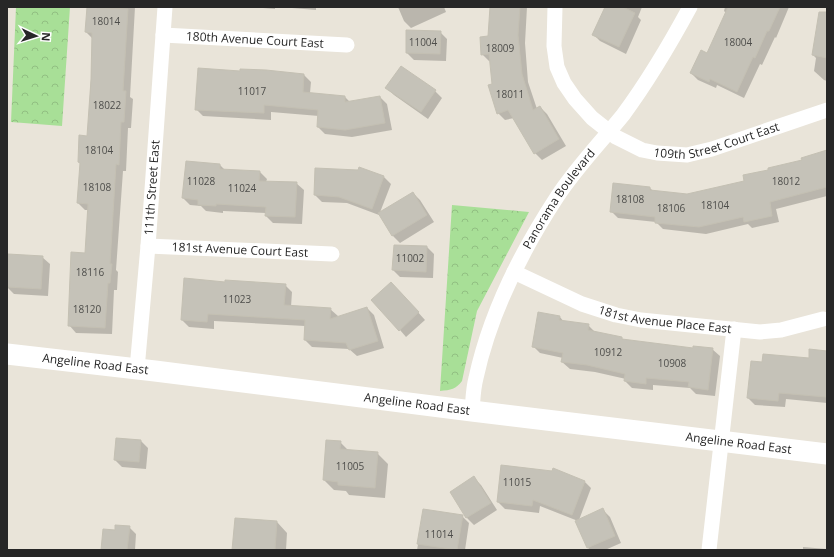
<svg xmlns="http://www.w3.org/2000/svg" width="834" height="557" font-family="'Open Sans',sans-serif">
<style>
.park{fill:url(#park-crowns)}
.shadow{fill:#0003}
.building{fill:#c5c2b8;stroke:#c4c0b3}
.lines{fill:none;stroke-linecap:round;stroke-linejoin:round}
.street{stroke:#fff;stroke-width:15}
.secondary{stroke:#fff;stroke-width:21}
.labels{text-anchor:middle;stroke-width:3.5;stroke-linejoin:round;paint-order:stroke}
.number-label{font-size:10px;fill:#4e4e4b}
.street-label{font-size:12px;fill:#272727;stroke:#fff}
</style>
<defs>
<pattern id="park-crowns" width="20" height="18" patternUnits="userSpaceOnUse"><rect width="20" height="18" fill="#a8df97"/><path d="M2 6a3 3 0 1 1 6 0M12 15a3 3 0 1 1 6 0" fill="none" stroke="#91bf82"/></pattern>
</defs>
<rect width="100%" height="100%" fill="#e9e4d9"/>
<path class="park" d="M16 7H70L62 126 11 122Z
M452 205 529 212 477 311 462 381C456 389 451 390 440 391Z"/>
<path class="shadow" d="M88 7H135L130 97 133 99 131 128H128L126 171H123L116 270 118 272 117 290H114L112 334 76 333 69 325 86 254 88 210H85L78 203 81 164 79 162 88 137 93 39 86 32Z
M218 7H237V8Z
M252 7H275V9Z
M280 7H316V10Z
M398 7H444L446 12 411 28 404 21Z
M491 7H527L525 43 528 82 537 109 540 107 547 114 566 146 542 160 535 153 514 118 505 120 498 113 493 84 491 61H489L482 54 489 37Z
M606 7H642L638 17 641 20 626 54 600 41 593 34Z
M725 7H789L776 38 775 37 762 65 760 64 744 98 717 85 716 88 698 80 691 73 708 54 726 13 724 11Z
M827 31V81L824 80 814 71 816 58 813 55Z
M440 32 447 39 446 61 414 60 407 53Z
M266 71 304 75 311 82 310 93 345 97 350 102 380 97 387 104 392 130 352 137 325 134 318 127 319 116 271 112V120L203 116 196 109 241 72Z
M387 88 435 91 442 98 428 119 394 95Z
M827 151V196L776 209 779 222 752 228 748 224 706 234 663 229 656 222 618 218 611 211 650 188 653 191 687 195 745 182 769 170 803 160Z
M220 165 225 170 260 172 267 179 266 182 296 183 304 190 302 224 273 223 266 216V213L223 211V213L206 211 201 206 190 205 183 198Z
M360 168 384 177 391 184 379 215 347 203 322 202 315 195 359 171Z
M413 193 420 200 434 222 400 243 393 236 380 214Z
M427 247 434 254 433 278 400 277 393 270Z
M9 255 42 257 50 264 48 296 14 294 7 287Z
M226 283 285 285 292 292 291 307 330 309 338 316 337 318 367 308 374 315 384 348 357 356 349 349 312 347 305 340V326L214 321V329L189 327 182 320Z
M398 290 425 320 406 337 400 330Z
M539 313 560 317 564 322 588 325 595 332 621 338 624 340 694 349H712L720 356 715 396 696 394 690 388 653 385V390L632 388 625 381 626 379 595 372 570 369 562 362 563 358 540 353 533 346Z
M810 350 827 352V403L786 399 785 407 755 405 748 398 763 363 809 359Z
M141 441 148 448 146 469 122 467 115 460Z
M340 442 349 451 377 453 388 464 385 498 349 495 346 491 334 490 324 480Z
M474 478 481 485 497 510 474 525 467 518 451 492Z
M584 481 591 488 579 520 603 510 610 517 621 543 605 550H590L588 548 578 521 540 506 539 513 505 509 498 502Z
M424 510 462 516 469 523 465 550H417Z
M277 522 287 533 286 550H233Z
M129 527 136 534 135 550H102L116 531Z
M803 547 827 549V550H803Z"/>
<path class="building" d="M87 7 128 9 123 91H126L124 122H121L119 165 116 164 110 264H112L110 283H108L105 328 68 326 71 252 85 253 88 204 77 203 80 163 78 162 79 135 87 136 91 80 92 33 85 32Z
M490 7H520L518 35 522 74 533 110 540 106 559 139 534 154 508 110 497 114 488 85 492 84 489 54 481 55 480 37 488 36Z
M605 7H623L635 13 619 47 592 35Z
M728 7H780L769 31H767L755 58 753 57 737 92 710 79 709 82 690 73 701 50 707 53Z
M819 12H827V58L812 55Z
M406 30 441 31 440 54 406 53Z
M401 66 436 90 421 112 385 88Z
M198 68 240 71V69L266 70 304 74 303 92 345 96V102L380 96 385 123 345 130 317 127 318 110 264 105V113L195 110Z
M827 150V187L770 202 772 216 744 222 743 217 699 227 655 223V217L610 212 613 183 650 187V190L687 194 744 181 743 175 768 170V168L802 160 801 158Z
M186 161 220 164V169L260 171 259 181 297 182 295 217 265 216 266 207 216 204V206L198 205V200L182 198Z
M359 167 384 176 372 209 339 197 314 195 315 168 358 170Z
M413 192 427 215 392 236 378 213Z
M394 245 427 246 426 272 392 270Z
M8 254 43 256 41 289 7 287Z
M184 278 225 282V280L286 284 284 305 331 308 330 319 367 307 378 341 349 350 346 343 304 340 305 320 208 314 207 322 181 320Z
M391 282 419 312 399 331 371 300Z
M538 312 560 316 559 320 589 324 588 330 622 337V339L693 348V346L713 348 708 390 688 387 689 382 646 378V384L624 381 625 374 587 365 561 362 563 353 532 347Z
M809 349 827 351 826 397 779 393 778 401 747 398 751 361 762 362 763 354 809 358Z
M116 438 141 440 139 462 114 460Z
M326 440 341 441 340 449 378 452 375 488 338 485V482L323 480Z
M501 465 552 471 553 468 585 481 572 515 533 500 532 506 497 502Z
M474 476 491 503 466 518 450 492Z
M603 508 615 536 587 548 575 521Z
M423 509 463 515 457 550 417 544Z
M235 518 277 521 275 550H232Z
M115 525 130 526 127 550H101L103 529 115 530Z"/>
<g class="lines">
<g class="street">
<path id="s1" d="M555 7 554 46 557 67 564 83 575 99 592 118 616 137 642 150 657 153 687 155 712 149 827 110"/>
<path id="s2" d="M163 35 347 45"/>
<path id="s3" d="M148 246 332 254"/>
<path id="s4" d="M514 272 582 304 616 315 641 320 760 332 781 330 823 319"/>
<path id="s5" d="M137 369 148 246 165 7"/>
<path id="s6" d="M472 411C473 400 473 389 476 378 490 313 521 252 557 197 576 168 601 142 623 115 648 81 670 44 690 7"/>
<path d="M709 550 734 329"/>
</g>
<path class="secondary" id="s7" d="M7 354 155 371 472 411 827 454"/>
</g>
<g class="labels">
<g class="number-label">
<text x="106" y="25">18014</text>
<text x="423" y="46">11004</text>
<text x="738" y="46">18004</text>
<text x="500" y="52">18009</text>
<text x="252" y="95">11017</text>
<text x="510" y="98">18011</text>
<text x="107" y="109">18022</text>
<text x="99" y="154">18104</text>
<text x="201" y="185">11028</text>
<text x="786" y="185">18012</text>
<text x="97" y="191">18108</text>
<text x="242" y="192">11024</text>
<text x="630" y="203">18108</text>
<text x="715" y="209">18104</text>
<text x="671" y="212">18106</text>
<text x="410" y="262">11002</text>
<text x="90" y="276">18116</text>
<text x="237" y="303">11023</text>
<text x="87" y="313">18120</text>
<text x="608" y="356">10912</text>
<text x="672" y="367">10908</text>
<text x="350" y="470">11005</text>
<text x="517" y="486">11015</text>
<text x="439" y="538">11014</text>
</g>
<g class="street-label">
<text dy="4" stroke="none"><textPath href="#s2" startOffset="92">180th Avenue Court East</textPath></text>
<text dy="4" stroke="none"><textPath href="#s1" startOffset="259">109th Street Court East</textPath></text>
<text dy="4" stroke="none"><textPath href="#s5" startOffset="182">111th Street East</textPath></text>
<text dy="4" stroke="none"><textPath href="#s6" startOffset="232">Panorama Boulevard</textPath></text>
<text dy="4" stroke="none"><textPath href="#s3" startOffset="92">181st Avenue Court East</textPath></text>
<text dy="4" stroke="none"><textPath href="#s4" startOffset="160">181st Avenue Place East</textPath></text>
<text dy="4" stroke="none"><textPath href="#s7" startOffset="89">Angeline Road East</textPath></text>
<text dy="4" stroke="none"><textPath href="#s7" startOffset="413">Angeline Road East</textPath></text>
<text dy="4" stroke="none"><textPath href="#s7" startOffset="737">Angeline Road East</textPath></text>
</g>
</g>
<rect width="834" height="557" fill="none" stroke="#272727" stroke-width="16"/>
<g transform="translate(36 36) rotate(94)" stroke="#ffffff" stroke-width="3" paint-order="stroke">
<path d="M0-3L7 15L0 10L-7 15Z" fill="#272727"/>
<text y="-6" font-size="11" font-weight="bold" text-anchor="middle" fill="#272727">N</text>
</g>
</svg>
